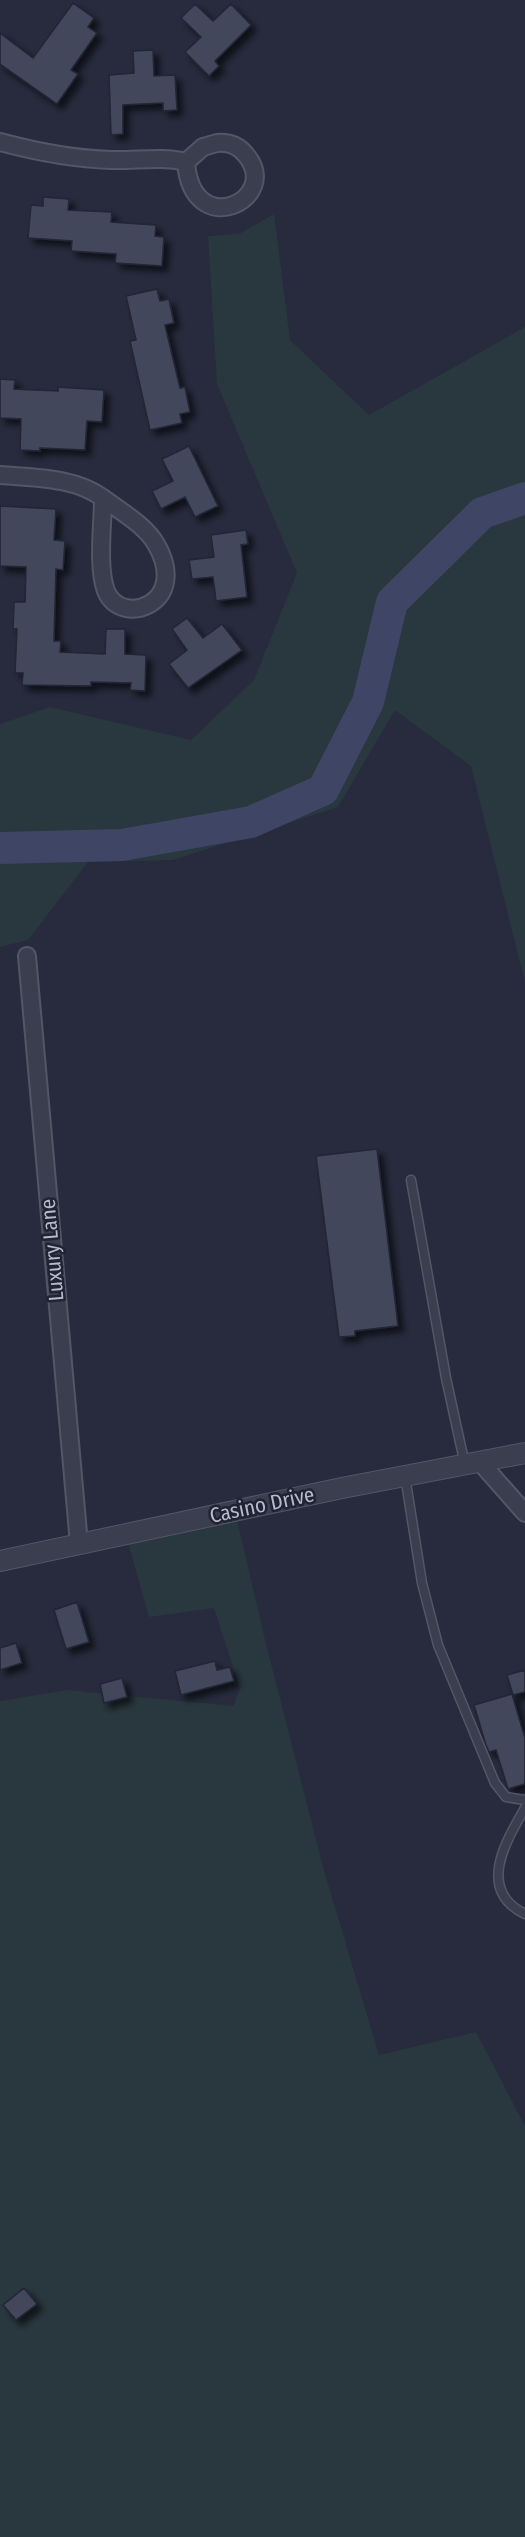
<svg xmlns="http://www.w3.org/2000/svg" width="525" height="2537" font-family="'Fira Sans Condensed',sans-serif">
<style>
.green{fill:#29373e}
.lines{fill:none;stroke-linecap:round;stroke-linejoin:round}
.river{stroke:#3f4565;stroke-width:32}
.building{fill:#42465b;stroke:#222535;stroke-width:1.5;filter:url(#shadow)}
.service-casing{stroke:#535665;stroke-width:11}
.minor-casing{stroke:#535665;stroke-width:20}
.tertiary-casing{stroke:#535665;stroke-width:22}
.service{stroke:#3b3e4e;stroke-width:8}
.minor{stroke:#3b3e4e;stroke-width:16}
.tertiary{stroke:#3b3e4e;stroke-width:20}
.labels{text-anchor:middle;stroke-width:5;stroke-linejoin:round;paint-order:stroke}
.street-label{font-size:21px;fill:#b7bac8;stroke:#202333}
</style>
<defs>
<filter id="shadow"><feDropShadow dx="5.5" dy="5.5" stdDeviation="3" flood-color="#0009"/></filter>
</defs>
<rect width="100%" height="100%" fill="#272b3d"/>
<path class="green" d="M274 214 290 340 369 415 525 327V983L471 766 395 710 338 807 173 860 88 862 28 940 0 947V724L50 707 191 740 254 680 297 573 217 384 208 236 239 234Z
M237 1519 265 1640 323 1867 379 2055 476 2032 525 2126V2537H0V1701L67 1690 233 1706 240 1689 214 1608 149 1617 128 1543Z"/>
<g class="lines">
<path class="river" d="M0 848 122 845 251 822 323 790 368 702 392 602 482 513 525 498"/>
</g>
<path class="building" d="M73 3 94 18 88 27 97 33 71 70 78 74 57 104 0 64V33L33 58Z
M195 4 213 21 231 4 251 25 215 61 219 66 209 76 185 52 201 37 181 18Z
M153 50 154 76 175 75 177 110 163 111V103L123 105V134L111 135 109 75 134 73 133 51Z
M43 197 69 199 68 210 112 212 111 222 156 225 155 236 164 237 162 266 115 263 116 254 71 251 72 241 28 238 31 205 43 206Z
M157 289 160 301 169 299 174 323 165 325 180 388 185 387 190 412 180 414 182 423 150 430 130 341 136 340 126 296Z
M0 379 15 380 14 389 58 391V387L104 390 102 422 87 421 85 450 40 448V451L20 450 21 419 0 418Z
M189 446 218 506 195 517 185 497 161 509 152 491 173 481 162 459Z
M0 506 56 509 54 540 65 541 63 570 56 569 54 641H61L60 652 105 654 106 629H125V654L146 655 145 691 130 690 131 683 91 682V686L22 685 23 673H15L17 629H13L14 602H25L26 567 0 566Z
M246 530 248 544 241 545 247 597 216 601 213 577 192 579 189 560 214 557 211 535Z
M187 618 203 638 222 624 242 650 188 688 169 664 187 650 172 629Z
M377 1149 398 1326 355 1331V1336L339 1337 316 1156Z
M77 1602 89 1642 66 1649 54 1610Z
M16 1643 22 1663 0 1670V1648Z
M215 1661 217 1670 230 1667 234 1681 181 1695 175 1671Z
M525 1670V1692L513 1695 507 1675Z
M122 1678 127 1697 104 1703 100 1684Z
M512 1694 525 1738V1784L508 1789 496 1750 489 1752 486 1745 474 1705Z
M24 2288 37 2304 16 2320 3 2305Z"/>
<g class="lines">
<g class="service-casing">
<path id="service" d="M411 1180 446 1378 465 1465
M405 1476 422 1583 438 1645 495 1783 506 1797 525 1800
M525 1808C506 1841 476 1890 525 1914"/>
</g>
<g class="minor-casing">
<path id="minor" d="M0 142C37 152 73 159 111 160 136 161 161 156 186 162
M217 143C229 142 239 146 246 155 283 199 192 243 186 162L203 147Z
M0 475C35 478 74 477 103 498
M103 498C120 511 145 525 156 544 191 604 121 628 106 591 97 567 103 524 103 498Z
M27 956 79 1544
M480 1462 525 1513"/>
</g>
<g class="tertiary-casing">
<path id="tertiary" d="M0 1561 342 1488 525 1453"/>
</g>
<use href="#service" class="service"/>
<use href="#minor" class="minor"/>
<use href="#tertiary" class="tertiary"/>
</g>
<g class="labels">
<g class="street-label">
<text transform="translate(52 1250) rotate(-95)" y="7">Luxury Lane</text>
<text transform="translate(262 1505) rotate(-12)" y="7">Casino Drive</text>
</g>
</g>
</svg>
